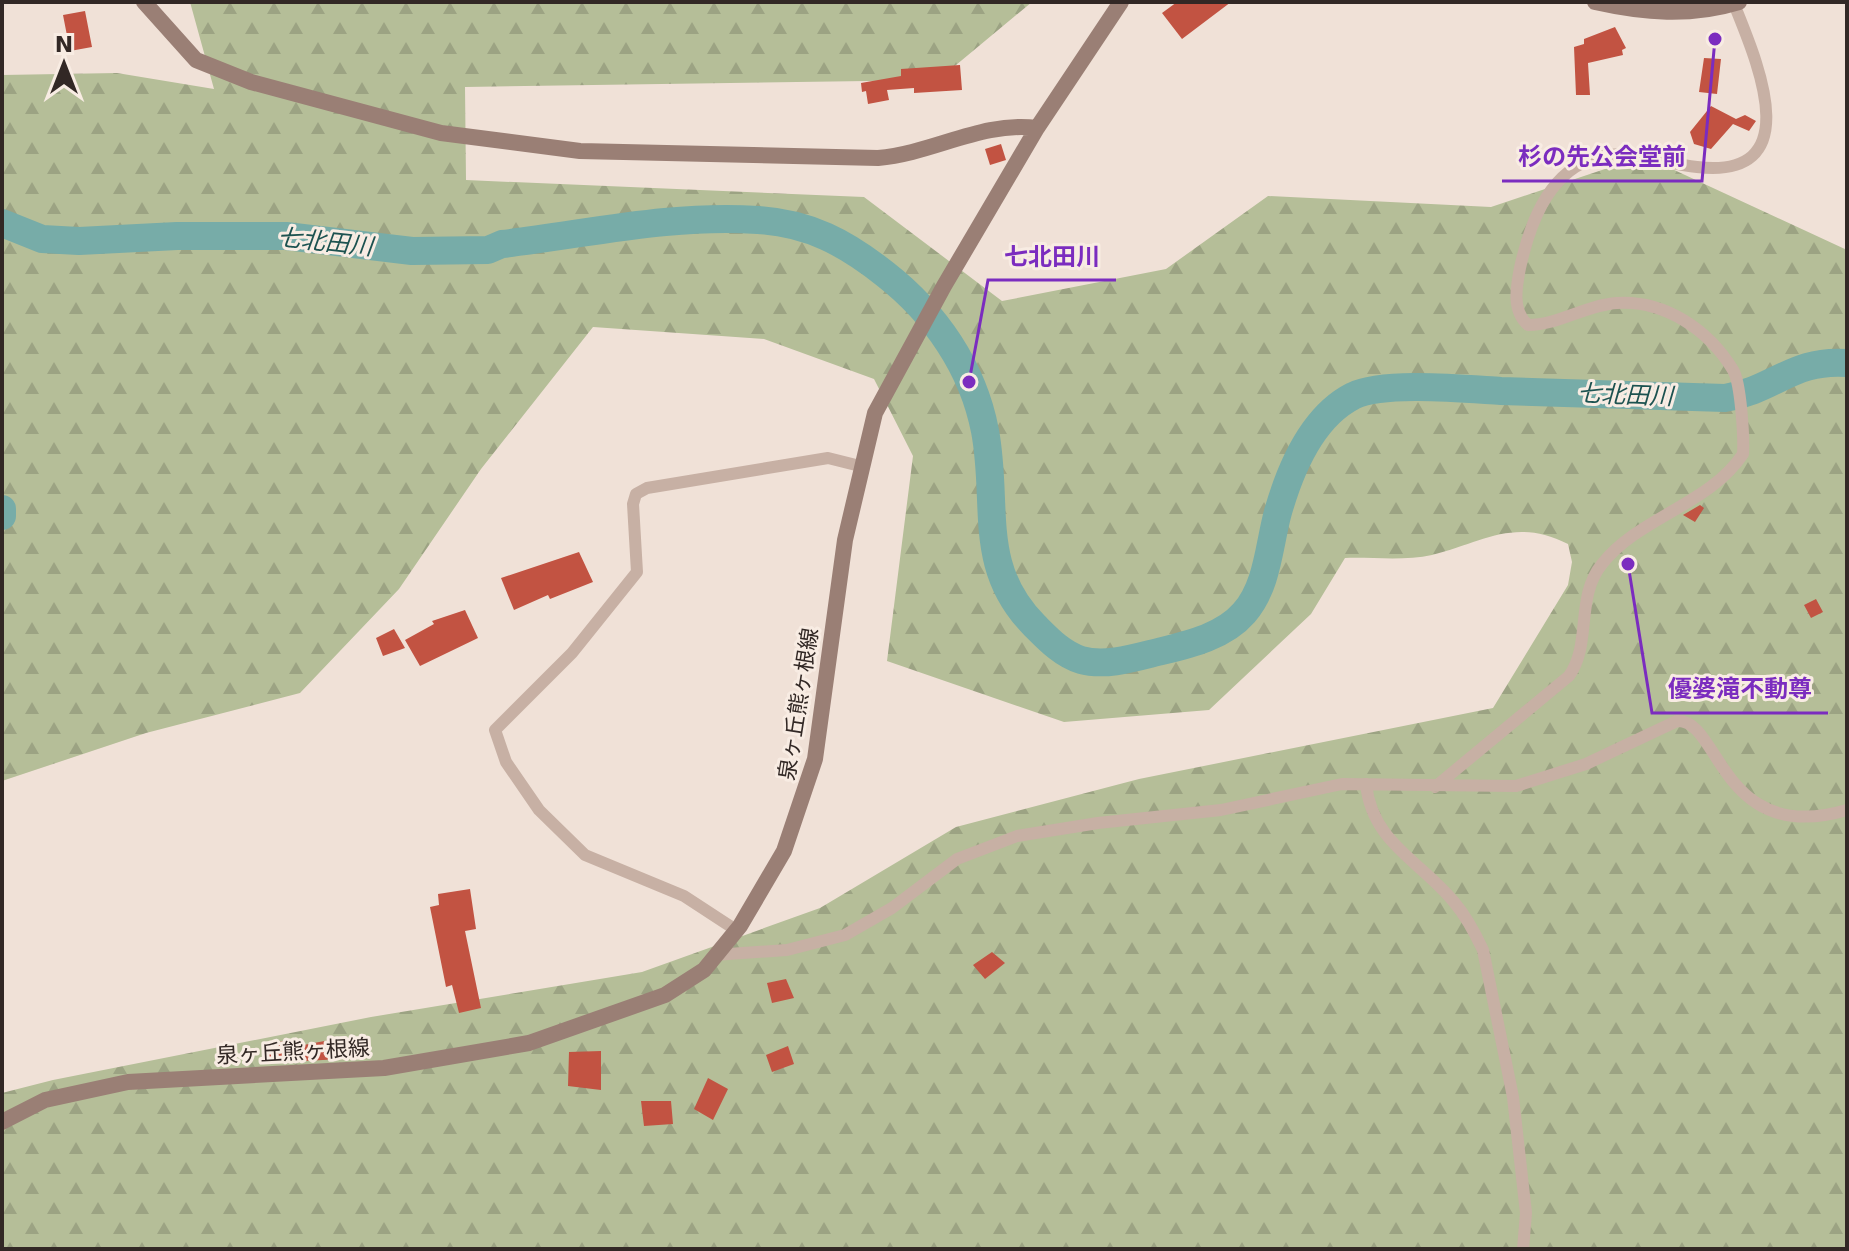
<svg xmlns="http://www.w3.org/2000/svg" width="1849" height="1251" font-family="'DejaVu Sans','Noto Sans JP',sans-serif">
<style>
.forest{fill:url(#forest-firs)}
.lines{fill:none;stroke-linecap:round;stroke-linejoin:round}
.river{stroke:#77aca8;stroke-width:28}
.building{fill:#c25342}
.street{stroke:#c7b0a4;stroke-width:12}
.secondary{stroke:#9a7f75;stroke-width:16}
.labels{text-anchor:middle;stroke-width:6;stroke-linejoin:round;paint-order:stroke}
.street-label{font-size:22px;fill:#322825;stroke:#f8ece3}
.water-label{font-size:24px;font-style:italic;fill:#1c5250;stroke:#f8ece3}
.leader{fill:none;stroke:#7b2cbf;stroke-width:3}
.callout-dot{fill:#7b2cbf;stroke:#f8ece3;stroke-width:3}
.callout-label{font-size:24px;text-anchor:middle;font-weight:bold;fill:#7b2cbf;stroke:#f8ece3;stroke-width:6;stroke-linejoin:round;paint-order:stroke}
</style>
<defs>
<pattern id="forest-firs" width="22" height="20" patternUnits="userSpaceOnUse" patternTransform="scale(2)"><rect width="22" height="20" fill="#b5be98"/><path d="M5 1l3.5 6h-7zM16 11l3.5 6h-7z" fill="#9ca383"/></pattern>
</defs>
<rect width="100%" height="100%" fill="#f0e1d7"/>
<path class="forest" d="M190 2H1032L938 80 465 87 466 180 864 197 1002 301 1166 269 1268 196 1491 207 1644 156 1847 250V1249H2V1093L53 1080 371 1017 642 972 820 908 956 827 1139 779 1493 708 1568 585 1572 562 1568 544C1515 517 1483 542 1432 555 1405 561 1372 557 1345 558L1311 614 1209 710 1064 722 887 661 913 456 874 379 764 339 593 327 481 469 399 589 300 693 146 733 2 781V75L117 73 214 89Z"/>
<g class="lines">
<path class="river" d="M2 223 42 239 79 241 177 236H286L412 251 488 250 502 244C587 234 672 214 758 220 809 223 846 243 885 274 935 313 973 368 985 431 999 505 976 567 1035 626 1048 639 1062 654 1081 660 1107 667 1137 657 1162 651 1191 644 1224 636 1244 613 1268 586 1269 544 1278 512 1290 470 1312 417 1353 396 1384 381 1466 389 1501 391 1576 394 1651 396 1725 398 1775 390 1792 359 1847 363
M2 509V516"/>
</g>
<path class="building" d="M1177 2H1231L1182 39 1162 13Z
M85 11 92 47 70 51 63 15Z
M1615 27 1626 48 1622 50 1623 55 1588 63 1590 95H1576L1574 47 1584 44V39Z
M1704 58 1721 59 1717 94 1699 92Z
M960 65 962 90 914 93V88L887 90 889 100 868 104 866 91 862 92 861 83 901 76V69Z
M1711 106 1736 119 1745 115 1756 121 1749 131 1733 124 1711 149 1694 144 1690 132Z
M1001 144 1006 160 990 165 985 149Z
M1700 505 1704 508 1695 522 1683 515Z
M579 552 593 582 550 599 548 595 514 610 501 578Z
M1816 599 1823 612 1811 618 1804 605Z
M465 610 478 638 420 666 405 640 434 624 432 621Z
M394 629 405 648 383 656 376 638Z
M470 889 476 929 465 931 481 1008 459 1013 452 985 446 987 430 907 439 905 438 894Z
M992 952 1005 963 985 979 973 965Z
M786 979 794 998 772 1003 767 983Z
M335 1039 342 1059 266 1063 265 1044 292 1040 293 1047Z
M788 1046 794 1064 772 1072 766 1055Z
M601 1051V1090L568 1086 569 1052Z
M708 1078 728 1089 713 1120 694 1109Z
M641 1101H671L673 1124 644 1126Z"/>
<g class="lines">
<path class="street" d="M1366 784C1372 843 1421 861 1454 902 1466 916 1475 933 1483 950L1513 1097 1526 1213 1523 1249
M1435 787 1569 676C1592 644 1575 597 1602 564 1639 517 1709 505 1743 454 1744 438 1741 383 1733 370 1709 330 1665 300 1617 303 1586 305 1559 325 1528 325 1512 311 1516 288 1520 268 1529 227 1546 177 1589 160 1624 145 1662 164 1697 167 1810 180 1756 59 1734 4
M736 930 684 896 585 855 539 810 506 762 495 730 572 653 637 572 633 504 636 494 647 488 828 458 860 466
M714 955 787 950 845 935 892 908 957 859 1017 836 1098 823 1221 810 1342 784 1516 786 1586 764 1677 721C1720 718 1720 847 1847 810"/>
<path class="secondary" d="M144 2 196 60 251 82 441 133 580 151 878 158C934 153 982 121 1037 128
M1595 2C1644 13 1690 17 1739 2
M2 1122 45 1100 128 1082 384 1068 529 1043 665 995 704 970 740 926 784 851 815 759 845 540 875 413 944 286 1037 128 1121 2"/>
</g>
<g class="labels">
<g class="street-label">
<text transform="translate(798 704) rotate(-81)" y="8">泉ヶ丘熊ヶ根線</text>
<text transform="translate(293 1051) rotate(-3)" y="8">泉ヶ丘熊ヶ根線</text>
</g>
<g class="water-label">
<text transform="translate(325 242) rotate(6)" y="8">七北田川</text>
<text transform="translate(1625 395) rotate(2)" y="8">七北田川</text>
</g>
</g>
<path class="leader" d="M1715 39L1702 181H1502M969 382L988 280H1116M1628 564L1652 713H1828"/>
<g class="callout-dot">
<circle cx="1715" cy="39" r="8"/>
<circle cx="969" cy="382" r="8"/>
<circle cx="1628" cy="564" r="8"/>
</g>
<g class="callout-label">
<text x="1602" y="165">杉の先公会堂前</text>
<text x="1052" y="265">七北田川</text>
<text x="1740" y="697">優婆滝不動尊</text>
</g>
<rect width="1849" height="1251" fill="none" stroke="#322825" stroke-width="8"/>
<g transform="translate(64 64)" stroke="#f8ece3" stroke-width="6" paint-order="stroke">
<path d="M0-6L14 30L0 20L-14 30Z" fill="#322825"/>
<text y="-12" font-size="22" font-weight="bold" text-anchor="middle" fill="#322825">N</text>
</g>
</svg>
